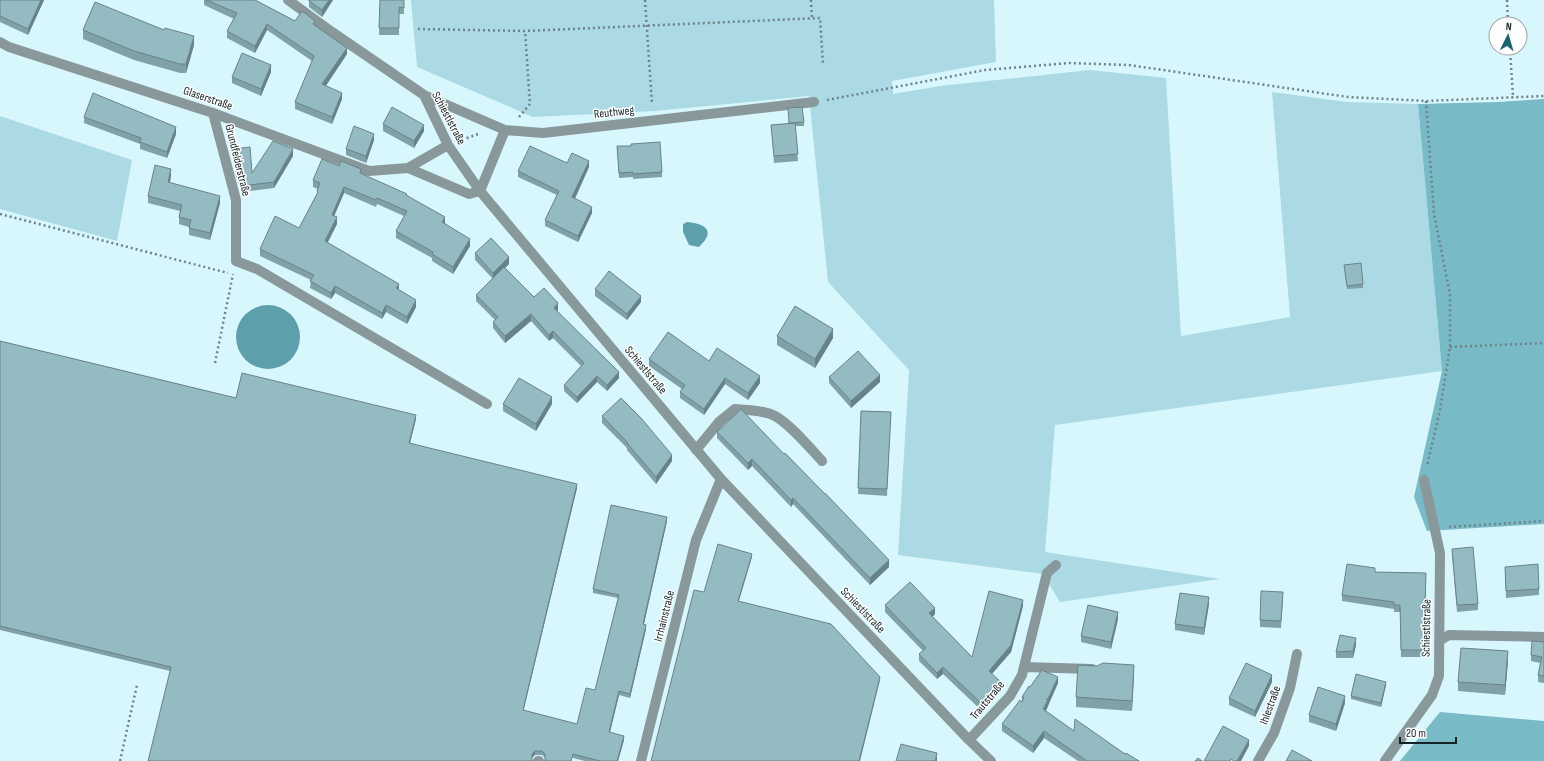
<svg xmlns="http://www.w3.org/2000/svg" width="1544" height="761" font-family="'Sofia Sans Condensed',sans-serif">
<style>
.green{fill:#abdae4}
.forest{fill:#79bac7}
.water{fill:#5e9fac}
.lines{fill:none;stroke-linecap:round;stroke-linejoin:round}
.path{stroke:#6d8387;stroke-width:2.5;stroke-dasharray:2 3;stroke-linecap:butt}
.minor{stroke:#88989b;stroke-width:10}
.wall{fill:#80a1a7}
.shaded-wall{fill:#688388}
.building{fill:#95bbc2;stroke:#688388}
.labels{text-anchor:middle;stroke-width:3;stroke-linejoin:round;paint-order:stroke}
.street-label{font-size:12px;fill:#142326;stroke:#fdfdfd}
</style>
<rect width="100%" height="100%" fill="#d8f7fd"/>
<path class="green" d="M411 0H994L996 62 892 81 893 94 940 86 1090 70 1166 78 1181 336 1290 317 1272 92 1347 102 1418 104 1442 371 1055 425 1045 552 1220 579 1060 602 1043 574 898 555 909 370 828 282 809 96 655 111 533 117 417 67Z
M0 116 132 160 117 241 0 209Z"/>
<path class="forest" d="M1544 99V524L1427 531 1414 497 1442 371 1418 104 1497 102Z
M1440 712 1544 721V761H1400Z"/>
<path class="water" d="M687 222C706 224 716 231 699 247L689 245 683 232V224Z
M236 337a32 32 0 1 1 64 0a32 32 0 1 1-64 0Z"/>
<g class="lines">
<path class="path" d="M645 0 652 104
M811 0 812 18
M1507 0 1508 24
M418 29 525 31 820 18 823 64
M1510 48 1513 97
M827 100 985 70 1069 63 1129 65 1348 97 1426 101 1544 96
M1426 101 1434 214 1450 294V347L1440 410 1427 466
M519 117 530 104 525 31
M462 140 478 134
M0 214 228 273
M1450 347 1544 343
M215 363 233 274
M1449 527 1544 521
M120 761 137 685"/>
<path class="minor" d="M288 0 332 32 424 95 505 130 543 133 814 102
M0 42 9 47 213 113 369 171 408 168 448 145
M424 95 448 145 480 191 721 479 969 740 991 761
M213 113 236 200V261L257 269 487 404
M408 168 469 194 480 191 505 130
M696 450 719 422 735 409C748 410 763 410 775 416 790 424 810 448 822 461
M1439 641 1449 635 1544 637
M1024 667 1092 669
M969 740 1010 696 1022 675 1047 573 1056 565
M538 761H539
M641 761 696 540 721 479
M1258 761 1274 733 1290 688 1297 654
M1385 761 1432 695 1439 676 1440 553 1424 480"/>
</g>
<path class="wall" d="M0 0H44L28 35 0 22Z
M204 0H255L295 21 315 26 347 54 326 86 342 99 332 124 295 109V102L312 61 267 30 255 53 227 38V31L234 19 204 5Z
M308 0H333L322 17 309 7V1Z
M380 0H404V14H399V35H379Z
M83 30 194 45 186 73H180L134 60 83 39Z
M271 72 261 96 232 83V77Z
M84 117 176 134 167 158 140 149V144L84 123Z
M804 122V126H795L798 161 774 163 771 125Z
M383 124 424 131 414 148 383 131Z
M374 140 366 163 346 155V149Z
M617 146 662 172V177L633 179V177L619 178Z
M234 149 252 173 293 156 274 188 241 192 236 176 234 156Z
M567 163 589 167 575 199 592 213 578 242 545 226V220L557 195 518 177V171Z
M339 166 361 174 407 196 445 223 470 246 453 274 432 261V258L396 238V231L404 216 377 204 376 207 344 193 334 216 337 224 327 243 399 290 416 307 407 324 386 312 382 319 335 293 331 299 310 288 311 280 260 256V249L299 228 317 194V191L318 189 313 187V180Z
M171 176 170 183 220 203 210 240 189 235V227L179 224V217L180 211 148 203V196Z
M475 253 509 264 505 268 534 297 558 310 557 311 619 378 607 391 597 382 577 403 564 391V385L581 366 553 338 549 341 531 321 505 343 493 328V322L495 320 476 301V295L493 279 475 260Z
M1344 265 1363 284V288L1347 289Z
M595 289 641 302 627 320 595 296Z
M777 336 833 338 815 368 777 345Z
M0 341 236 398 416 419 410 443 577 488 523 710 577 724 595 690 618 598 593 593V589L667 521 644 624 646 629 630 698 619 695 610 732 624 740 618 761H585L573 758 545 760V758L542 755H535L170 671 0 630Z
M649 359 709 361 760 383 748 400 725 384 704 415 680 398V392L682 389 649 366Z
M829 377 880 382 851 408 829 383Z
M503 404H552L536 431 503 411Z
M861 411 891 412 887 496 858 494Z
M602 416 672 461 656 484 627 450V448L602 423Z
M717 432 889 567 870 585 793 504 791 507 752 466 748 470 717 438Z
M1452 549 1478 604V610L1457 612 1452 555Z
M1505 567 1539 589V595L1506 598Z
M1375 572 1426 573 1425 612H1424V657H1401L1400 612H1394V609L1342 601V595Z
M1283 598 1281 628 1260 627V620Z
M1209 604 1204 635 1175 630V624Z
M885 605 935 614 932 617 972 657 1023 606 1011 652 992 674 1002 690 982 711 943 674 937 679 919 661V654L923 651 885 612Z
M1118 619 1111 649 1081 642V636Z
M1544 642V683L1538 682V675L1540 663 1531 661V655Z
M1356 645 1353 658H1336V652Z
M1508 661 1505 695 1458 691V682Z
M1134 674 1132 711 1076 707V697Z
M1272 682 1255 717 1229 705V698Z
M1058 683 1046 711 1074 731 1125 754 1139 761H1078L1044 738 1033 753 1002 731V724L1022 702V697L1030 687Z
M1386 685 1381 707 1351 699V696Z
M1345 703 1336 731 1309 722V715Z"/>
<path class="shaded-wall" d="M41 0H44L28 35V29Z
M329 0H333L322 17V10Z
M267 24V30L255 53V46Z
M194 36V45L186 73V64Z
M347 48V54L322 91V84Z
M271 65V72L261 96V89Z
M342 93V99L332 124V117Z
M424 125V131L414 148V141Z
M176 127V134L167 158V152Z
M374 134V140L366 163V156Z
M293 149V156L274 188V182Z
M589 161V167L572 204V197Z
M171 169V176L168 189V182Z
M344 187V193L332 221V215Z
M220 196V203L210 240V233Z
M592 207V213L578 242V236Z
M337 217V224L325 248V241Z
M445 217V223L442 229V222Z
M470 239V246L453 274V267Z
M509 257V264L493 279V273Z
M399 284V290L396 288Z
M335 286V293L331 299V293Z
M641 296V302L627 320V314Z
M416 300V307L407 324V317Z
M558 303V310L554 314V308Z
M386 305V312L382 319V313Z
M531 314V321L505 343V336Z
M833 329V338L815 368V359Z
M553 331V338L549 341V335Z
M619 372V378L607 391V385Z
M880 375V382L851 408V401Z
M597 376V382L577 403V397Z
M760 376V383L748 400V393Z
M725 378V384L704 415V409Z
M552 397V404L536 431V424Z
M416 415V419L409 447V443Z
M672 455V461L656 484V477Z
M752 459V466L748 470V463Z
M577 484V488L523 713V710Z
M793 498V504L791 507V500Z
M667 517V521L643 628V624Z
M752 554V557L738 604V601Z
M889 560V567L870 585V578Z
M1209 597V604L1204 635V628Z
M1023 600V606L1011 652 989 677V671Z
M935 608V614L929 620V613Z
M1118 612V619L1111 649V642Z
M646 625V629L630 698V694Z
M1356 638V645L1353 658V651Z
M1508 651V661L1505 695V685Z
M1134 665V674L1132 711V701Z
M943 667V674L937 679V673Z
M1272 675V682L1255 717V711Z
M880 677V680L860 761H859Z
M1058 677V683L1048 705V699Z
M1386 682V685L1381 707V703Z
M1002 683V690L982 711V704Z
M619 691V695L609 736V732Z
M1345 696V703L1336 731V724Z
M1048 700V706L1043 716V709Z
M1044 731V738L1033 753V746Z
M624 736V740L618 761H617Z
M1249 740V746L1241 761H1237Z
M535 751V755L532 758V754Z
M937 753V761H935Z"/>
<path class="building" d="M0 0H41L28 29 0 16Z
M206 0H255L295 21 302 11 315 21 313 24 347 48 322 84 342 93 332 117 295 102 314 56 267 24 255 46 227 31 237 13Z
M309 0H329L322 10 309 1Z
M380 0H404V8L399 7V28H379Z
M95 2 164 30 165 28 194 36 186 64H180L134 51 83 30Z
M242 53 271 65 261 89 232 77Z
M93 93 176 127 167 152 140 142 141 138 84 117Z
M392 107 424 125 414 141 383 124Z
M802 107 804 122 789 123 788 108Z
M795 123 798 154 774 156 771 125Z
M354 126 374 134 366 156 346 149Z
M273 141 293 149 274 182 241 186 236 169 234 149 250 147 252 173Z
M660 142 662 172 633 174V172L619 173 617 146H631V144Z
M530 146 567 163 572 153 589 161 572 197 592 207 578 236 545 220 559 191 518 171Z
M322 159 339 166 341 161 361 169 360 173 407 194 406 195 445 217 442 222 470 239 453 267 432 254 433 252 396 231 407 211 377 198 376 200 344 187 332 215 337 217 325 241 399 284 396 288 416 300 407 317 386 305 382 313 335 286 331 293 310 281 314 275 260 249 275 216 299 228 318 192 317 191 320 183 313 180Z
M155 165 171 169 168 182 220 196 210 233 189 228 191 220 179 217 182 205 148 196Z
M491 238 509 257 493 273 475 253Z
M1361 263 1363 284 1347 286 1344 265Z
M504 267 534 297 544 288 558 303 554 308 619 372 607 385 597 376 577 397 564 385 584 363 553 331 549 335 531 314 505 336 493 322 498 317 476 295Z
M609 271 641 296 627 314 595 289Z
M795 306 833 329 815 359 777 336Z
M668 332 709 361 717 348 760 376 748 393 725 378 704 409 680 392 685 385 649 359Z
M0 341 236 398 242 373 416 415 409 443 577 484 523 710 577 724 586 688 595 690 619 595 593 589 611 505 667 517 643 624 646 625 630 694 619 691 609 732 624 736 617 761H600L573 754 571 761H544L545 760V754L542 751H535L532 754V760L533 761H148L171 667 0 626Z
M858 351 880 375 851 401 829 377Z
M519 378 552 397 536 424 503 404Z
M621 398 641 418 672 455 656 477 627 443H628L602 416Z
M741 409 784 454 785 453 825 494V493L889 560 870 578 793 498 791 500 752 459 748 463 717 432Z
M861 411 891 412 887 489 858 488Z
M718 544 752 554 738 601 831 624 880 677 859 761H651L694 590 704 592Z
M1473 547 1478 604 1457 605 1452 549Z
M1347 564 1375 568V572L1426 573 1425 606H1423L1424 650H1401L1400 605H1394V602L1342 595Z
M1538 564 1539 589 1506 591 1505 567Z
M910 582 935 608 929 613 972 657 989 591 1023 600 1011 645 989 671 1002 683 982 704 943 667 937 673 919 654 926 648 885 605Z
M1261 591 1283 592 1281 621 1260 620Z
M1180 593 1209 597 1204 628 1175 624Z
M1088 605 1118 612 1111 642 1081 636Z
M1340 635 1356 638 1353 651 1336 652Z
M1532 641 1544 642V676L1538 675 1542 657 1531 655Z
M1461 648 1508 651 1505 685 1458 682Z
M1103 663 1134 665 1132 701 1076 697 1078 665 1097 666Z
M1246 663 1272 675 1255 711 1229 698Z
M1042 670 1058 677 1048 699H1046L1048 700 1043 709 1074 731 1075 719 1125 754 1126 753 1139 761H1087L1044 731 1033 746 1002 724 1020 700 1022 702 1024 697H1022L1029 686 1030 687Z
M1356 674 1386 682 1381 703 1351 696Z
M1318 687 1345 696 1336 724 1309 715Z
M1223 726 1249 740 1237 761H1234L1231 759 1230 761H1204Z
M901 744 937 753 935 761H896Z
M1292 750 1312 761H1286Z
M1198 758 1202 761H1195Z"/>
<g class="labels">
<g class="street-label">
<text transform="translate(208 98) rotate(19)" y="4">Glaserstraße</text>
<text transform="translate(614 112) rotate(-6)" y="4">Reuthweg</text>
<text transform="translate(449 118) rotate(62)" y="4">Schiestlstraße</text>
<text transform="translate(238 160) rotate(76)" y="4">Grundfelderstraße</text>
<text transform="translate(646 370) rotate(50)" y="4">Schiestlstraße</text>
<text transform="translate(863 610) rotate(46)" y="4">Schiestlstraße</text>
<text transform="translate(664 616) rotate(-76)" y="4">Irrhainstraße</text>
<text transform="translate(1426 628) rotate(-89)" y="4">Schiestlstraße</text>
<text transform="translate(987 700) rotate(-50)" y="4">Trautstraße</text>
<text transform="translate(1270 705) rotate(-70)" y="4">Ihlestraße</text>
</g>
</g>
<g transform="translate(1508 36) rotate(5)"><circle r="19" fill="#fdfdfd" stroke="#a0a6a7"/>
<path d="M0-3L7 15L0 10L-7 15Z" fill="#1a6470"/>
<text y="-6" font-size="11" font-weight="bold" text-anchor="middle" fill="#142326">N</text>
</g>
<path d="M1400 737v6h56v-6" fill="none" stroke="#142326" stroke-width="2"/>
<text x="1406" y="737" font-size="12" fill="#142326" stroke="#fdfdfd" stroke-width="3" paint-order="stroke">20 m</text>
</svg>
